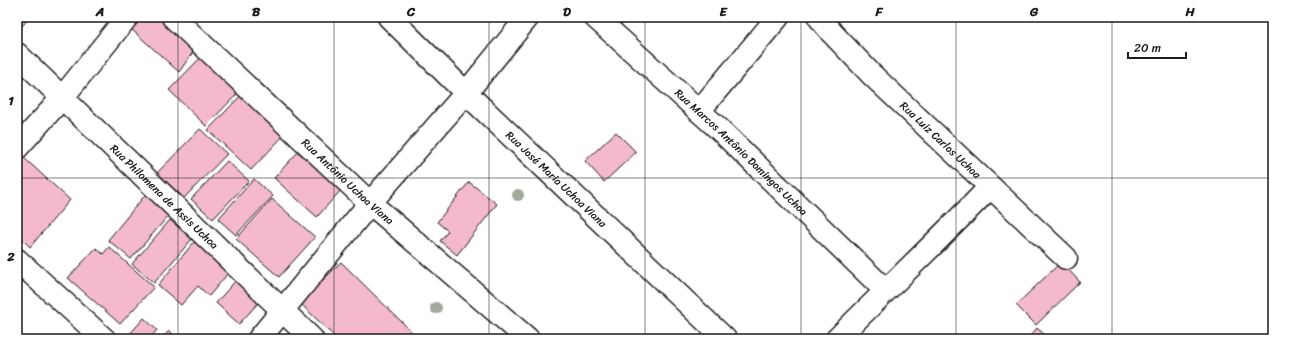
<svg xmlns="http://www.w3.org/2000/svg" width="1290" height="356" font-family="Sriracha,sans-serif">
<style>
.building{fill:#f4bacc;stroke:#1c1c1c}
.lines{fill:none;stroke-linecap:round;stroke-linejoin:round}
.minor-casing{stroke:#1c1c1c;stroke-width:25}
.minor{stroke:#fff;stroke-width:22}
.tree{fill:#a1a99b}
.grid{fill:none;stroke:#1c1c1c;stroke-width:1;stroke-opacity:0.55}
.labels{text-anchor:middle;stroke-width:3;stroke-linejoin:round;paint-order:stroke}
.street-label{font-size:11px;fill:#1c1c1c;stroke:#fff}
.neatline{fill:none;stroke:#1c1c1c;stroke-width:1.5}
.grid-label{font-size:13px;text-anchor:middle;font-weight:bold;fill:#1c1c1c}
</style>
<rect width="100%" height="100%" fill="#fff"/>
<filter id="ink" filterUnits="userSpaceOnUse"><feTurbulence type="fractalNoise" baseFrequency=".025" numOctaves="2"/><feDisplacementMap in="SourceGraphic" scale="8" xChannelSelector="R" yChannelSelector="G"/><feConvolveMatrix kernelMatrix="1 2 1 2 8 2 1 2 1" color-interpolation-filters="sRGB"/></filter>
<g filter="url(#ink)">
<path class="building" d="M17 17H30L17 32Z
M140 17H168L200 42 179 72 130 28Z
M205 53 242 89 206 126 169 90Z
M244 92 287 132 251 170 208 130Z
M200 129 227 154 184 198 157 173Z
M616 132 636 152 604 182 585 161Z
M298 152 341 190 317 217 274 178Z
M23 157 70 200 30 247 17 234V164Z
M227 161 249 181 213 219 191 199Z
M254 179 273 196 236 235 218 219Z
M469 182 497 204 457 255 440 241 448 231 437 222Z
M145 195 169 215 131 259 108 240Z
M272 199 315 237 279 277 236 239Z
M170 220 192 239 154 283 132 264Z
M195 241 230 271 209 296 198 286 181 305 158 285Z
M109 247 154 287 120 324 68 278 96 248 103 254Z
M341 262 419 339H337L300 303Z
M1061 262 1080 282 1036 325 1016 305Z
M237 279 261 300 239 324 216 303Z
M144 318 157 330 149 339H133L129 335Z
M1037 328 1044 334 1040 339H1033L1030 336Z
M169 331 177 339H161Z"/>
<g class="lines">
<g class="minor-casing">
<g id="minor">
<path id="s1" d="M173 17 370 203 528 339"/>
<path id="s2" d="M389 17 466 93 725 339"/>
<path id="s3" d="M595 17 719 129 885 290"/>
<path id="s4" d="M819 17 832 33 872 75 1066 258"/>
<path id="s5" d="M17 54 312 339"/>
<path d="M699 111 778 17"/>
<path d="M17 148 62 98 127 17"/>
<path d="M17 260 104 339"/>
<path d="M259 339 370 203 466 93 528 17"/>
<path d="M837 339C888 288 940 239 990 187"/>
</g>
</g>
<use href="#minor" class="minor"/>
</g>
<g class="tree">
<circle cx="518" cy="195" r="6"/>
<circle cx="436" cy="308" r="6"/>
</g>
</g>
<path class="grid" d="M178 17V339M334 17V339M489 17V339M645 17V339M801 17V339M956 17V339M1112 17V339M17 178H1273"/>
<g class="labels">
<g class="street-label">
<text dy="4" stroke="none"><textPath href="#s4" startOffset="173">Rua Luiz Carlos Uchoa</textPath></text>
<text dy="4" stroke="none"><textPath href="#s3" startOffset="199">Rua Marcos Antônio Domingos Uchoa</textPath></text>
<text dy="4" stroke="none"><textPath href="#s2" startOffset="233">Rua José Maria Uchoa Viana</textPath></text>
<text dy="4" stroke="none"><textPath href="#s1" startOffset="240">Rua Antônio Uchoa Viana</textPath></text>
<text dy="4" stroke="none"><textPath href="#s5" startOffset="205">Rua Philomena de Assis Uchoa</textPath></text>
</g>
</g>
<rect width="1290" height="356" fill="none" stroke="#fff" stroke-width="44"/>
<path d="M1128 52v6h58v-6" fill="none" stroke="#1c1c1c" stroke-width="2"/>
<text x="1134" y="52" font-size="12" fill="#1c1c1c" stroke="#ffffff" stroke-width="3" paint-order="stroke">20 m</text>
<rect x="22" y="22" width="1246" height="312" class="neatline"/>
<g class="grid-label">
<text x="100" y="16">A</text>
<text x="256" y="16">B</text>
<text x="411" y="16">C</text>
<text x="567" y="16">D</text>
<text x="723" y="16">E</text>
<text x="879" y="16">F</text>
<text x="1034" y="16">G</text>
<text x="1190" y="16">H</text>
<text x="11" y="105">1</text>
<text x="11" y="261">2</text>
</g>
</svg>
